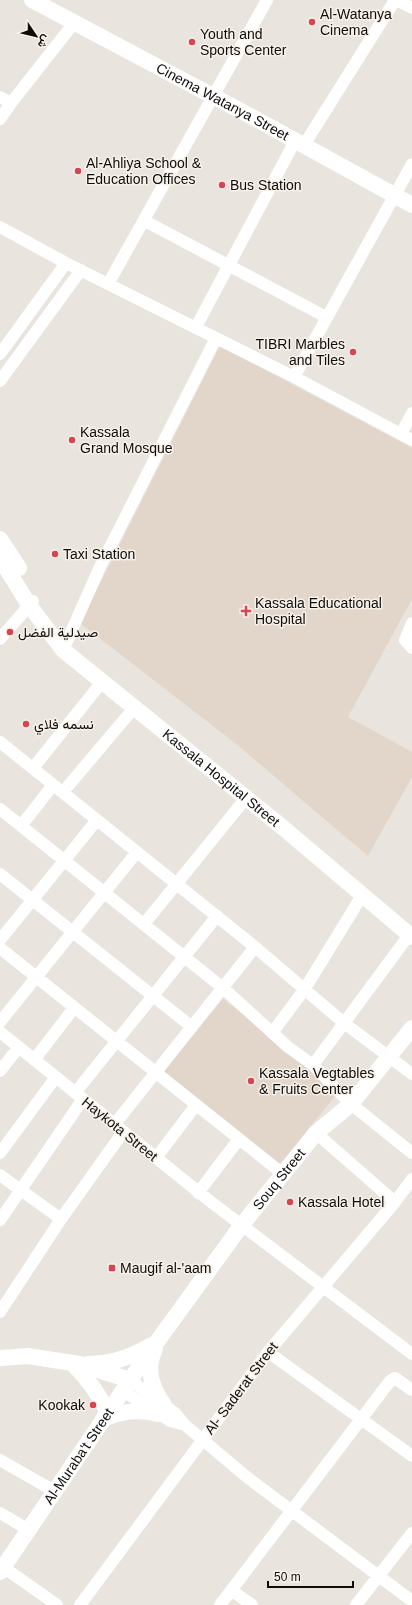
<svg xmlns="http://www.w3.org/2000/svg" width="412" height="1605" font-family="Arial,Vazirmatn,sans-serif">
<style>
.built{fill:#e1d6c9}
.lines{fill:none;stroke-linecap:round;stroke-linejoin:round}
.street{stroke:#fff;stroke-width:12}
.secondary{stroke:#fff;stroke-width:16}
.poi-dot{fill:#d54552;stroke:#f7f1ea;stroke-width:1.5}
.labels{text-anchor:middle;stroke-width:3;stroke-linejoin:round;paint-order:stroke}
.poi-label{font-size:14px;fill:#0f0d0b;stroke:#f7f1ea;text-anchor:start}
.street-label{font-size:14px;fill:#0f0d0b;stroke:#f7f1ea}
</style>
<rect width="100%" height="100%" fill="#e9e4dd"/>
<path class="built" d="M220 346 412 448V599L348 717 412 752V777L368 856 235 743 80 623Z
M223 999 340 1090 279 1165 163 1072Z"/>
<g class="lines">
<path class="street" d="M397 0 412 8
M0 97 11 103
M0 119 11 103 74 23
M304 145 395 0
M145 221 326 317
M0 227 66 263 294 377 412 440
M108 284 267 0
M196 327 295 141
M0 354 66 263
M294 377 412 164
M0 381 81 270
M401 434 412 413
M412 623 405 640 412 648
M0 639 33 601
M63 650 100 567 216 338
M0 742 255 947 344 1023 412 1074
M33 768 102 682
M63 792 134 708
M0 809 223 988 288 1047 313 1065 351 1104 412 1153
M21 826 53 785
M0 874 192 1027
M144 924 246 798
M0 940 97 820
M0 948 283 1174
M0 1022 137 852
M0 1032 211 1202 412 1354
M272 1033 304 990 363 894
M34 1060 74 1008
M313 1065 409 935
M0 1071 19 1047
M75 1093 217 916
M114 1125 255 947
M316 1133 395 1202
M0 1153 56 1077
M156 1158 196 1105
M0 1175 61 1219
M198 1193 239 1139
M0 1220 83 1099
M0 1312 61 1219 123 1132
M268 1352 412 1456
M130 1380 175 1413 185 1425 248 1478 412 1601
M123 1391 170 1421 185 1425
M0 1460 56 1492
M0 1513 29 1530
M3 1567 57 1605
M231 1590 252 1605
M80 1605 268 1352 395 1202 412 1179
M220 1605 390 1381 395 1378 412 1390
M356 1605 412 1533"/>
<g class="secondary">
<path id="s1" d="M32 0 256 119 412 205"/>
<path d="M0 539 19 568"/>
<path id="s2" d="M0 558 29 605 63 650 281 826 412 937"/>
<path d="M155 1349C145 1370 152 1388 164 1405"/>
<path d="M0 1358 28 1356 79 1364 130 1380"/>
<path d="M73 1364C88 1379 99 1394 108 1413"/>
<path d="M88 1364C112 1364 131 1357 152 1345"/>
<path d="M103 1419C123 1411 138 1409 158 1414"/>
<path id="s3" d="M0 1572 143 1361 241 1226 316 1133 351 1104 412 1028"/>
</g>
</g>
<g class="poi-dot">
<circle cx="312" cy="22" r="4"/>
<circle cx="192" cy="42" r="4"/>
<circle cx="78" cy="171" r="4"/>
<circle cx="222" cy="185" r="4"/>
<circle cx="353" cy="352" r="4"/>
<circle cx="72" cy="440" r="4"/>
<circle cx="55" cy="554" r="4"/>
<path d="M244 605h4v4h4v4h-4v4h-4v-4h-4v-4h4z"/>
<circle cx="10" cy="632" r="4"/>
<circle cx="26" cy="724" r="4"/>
<circle cx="251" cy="1081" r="4"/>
<circle cx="290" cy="1202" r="4"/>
<rect x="108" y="1264" width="8" height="8" rx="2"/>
<circle cx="93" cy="1405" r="4"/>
</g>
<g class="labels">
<g class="poi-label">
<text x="320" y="19">Al-Watanya<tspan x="320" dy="16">Cinema</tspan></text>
<text x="200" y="39">Youth and<tspan x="200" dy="16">Sports Center</tspan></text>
<text x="86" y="168">Al-Ahliya School &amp;<tspan x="86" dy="16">Education Offices</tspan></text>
<text x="230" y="190">Bus Station</text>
<text x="345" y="349" text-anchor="end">TIBRI Marbles<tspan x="345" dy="16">and Tiles</tspan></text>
<text x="80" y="437">Kassala<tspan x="80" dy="16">Grand Mosque</tspan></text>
<text x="63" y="559">Taxi Station</text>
<text x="255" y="608">Kassala Educational<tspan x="255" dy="16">Hospital</tspan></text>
<text x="18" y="637">صيدلية الفضل</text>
<text x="34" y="729">نسمه فلاي</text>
<text x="259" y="1078">Kassala Vegtables<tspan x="259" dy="16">&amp; Fruits Center</tspan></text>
<text x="298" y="1207">Kassala Hotel</text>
<text x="120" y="1273">Maugif al-'aam</text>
<text x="85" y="1410" text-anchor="end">Kookak</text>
</g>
<g class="street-label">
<text dy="5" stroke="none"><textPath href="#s1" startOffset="216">Cinema Watanya Street</textPath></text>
<text dy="5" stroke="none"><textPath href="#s2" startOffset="315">Kassala Hospital Street</textPath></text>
<text transform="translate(120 1129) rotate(39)" y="5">Haykota Street</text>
<text dy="5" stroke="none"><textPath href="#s3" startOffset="482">Souq Street</textPath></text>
<text transform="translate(241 1388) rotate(-53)" y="5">Al- Saderat Street</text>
<text dy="5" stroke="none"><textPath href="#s3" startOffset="140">Al-Muraba't Street</textPath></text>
</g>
</g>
<g transform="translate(36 36) rotate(125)" stroke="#f7f1ea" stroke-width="3" paint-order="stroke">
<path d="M0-3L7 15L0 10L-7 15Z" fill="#0f0d0b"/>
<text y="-6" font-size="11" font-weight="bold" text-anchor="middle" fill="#0f0d0b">ش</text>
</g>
<path d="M268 1581v6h85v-6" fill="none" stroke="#0f0d0b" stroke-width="2"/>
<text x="274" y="1581" font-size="12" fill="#0f0d0b" stroke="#f7f1ea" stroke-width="3" paint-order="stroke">50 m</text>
</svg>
